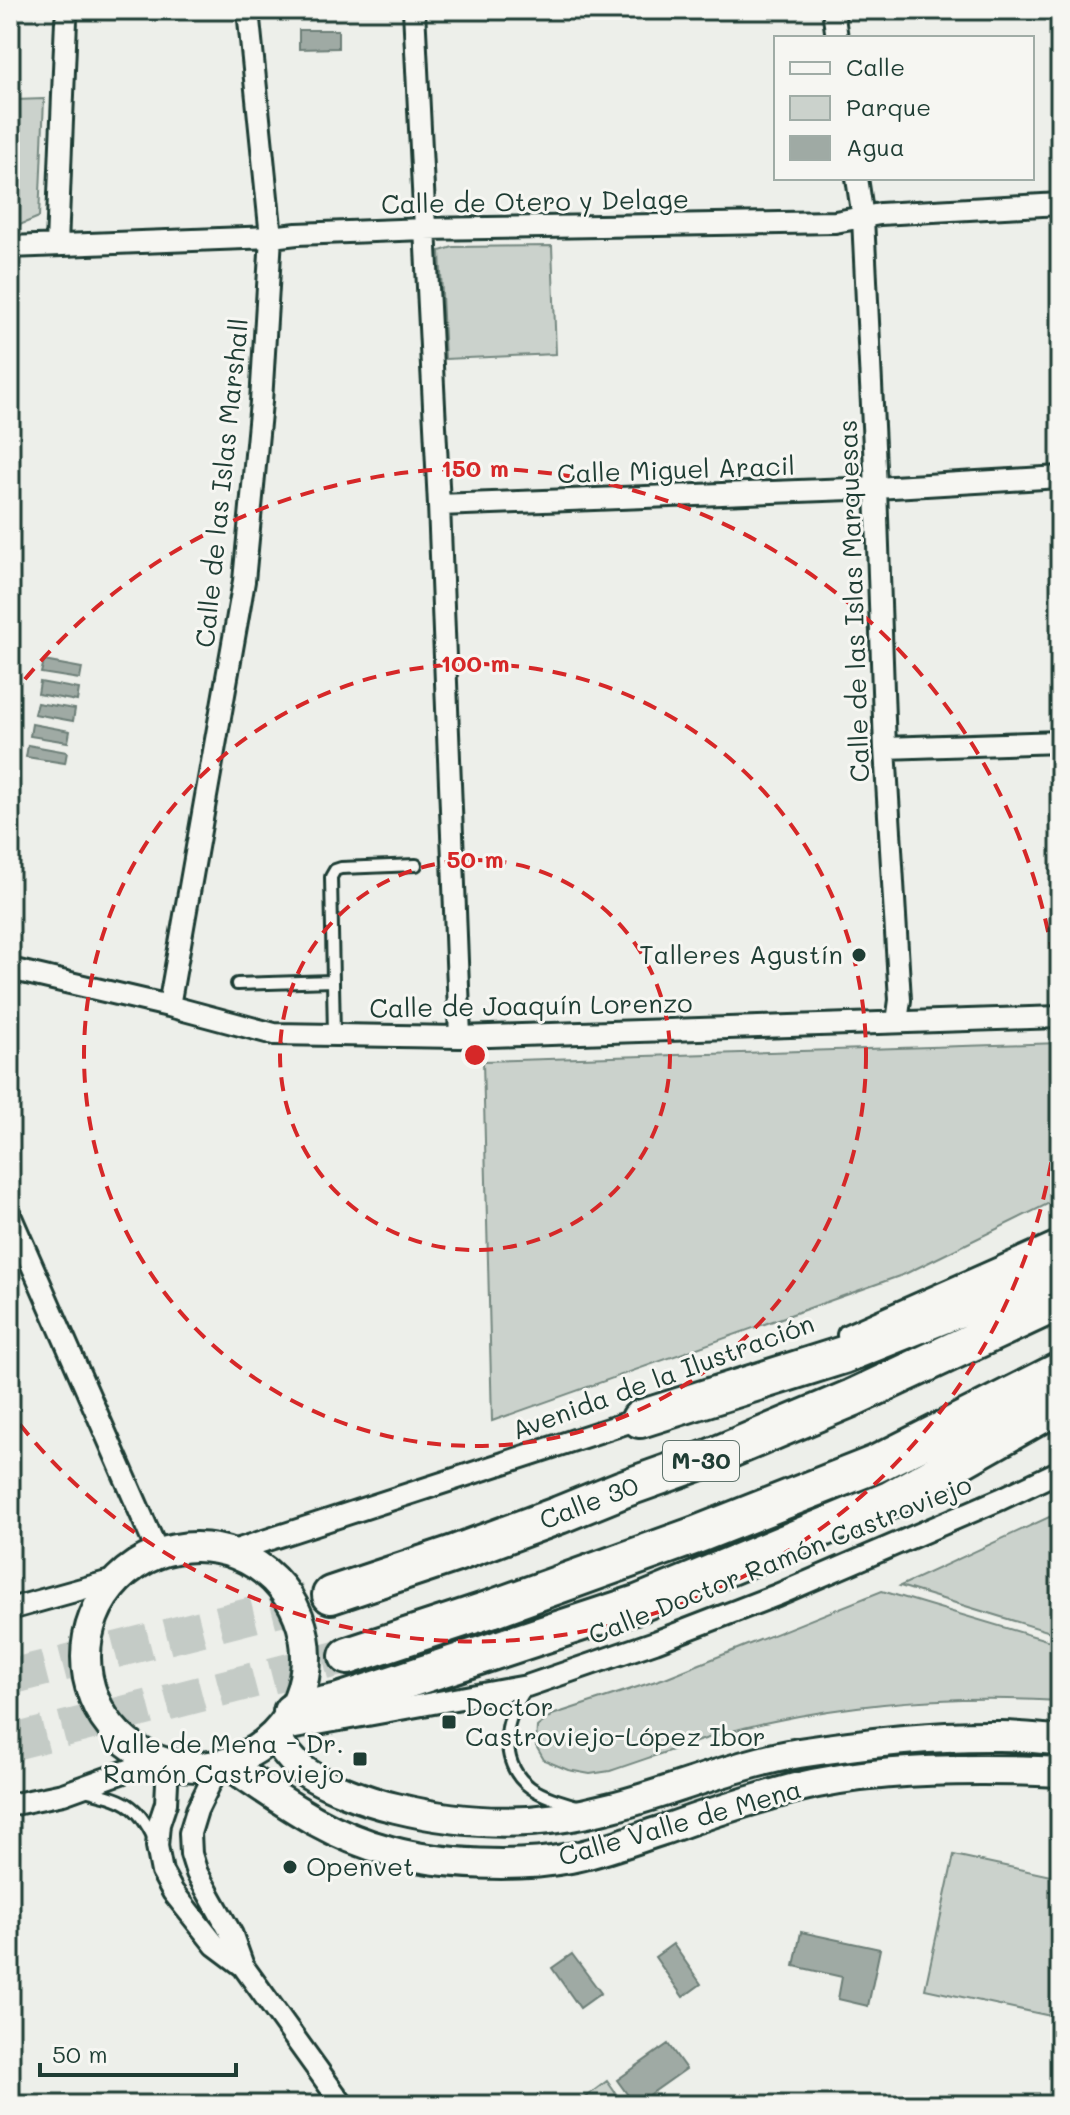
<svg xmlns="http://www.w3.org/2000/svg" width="1070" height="2115" font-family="Mali,sans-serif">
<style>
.green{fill:#cbd2cc;stroke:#758880;stroke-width:2}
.water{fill:#9faaa4;stroke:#6c7e77;stroke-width:2}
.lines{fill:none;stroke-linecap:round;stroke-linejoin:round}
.highway-tunnel{stroke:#c4cbc6;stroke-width:36;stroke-dasharray:36 18;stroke-linecap:butt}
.lane-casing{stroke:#1f3d34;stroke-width:16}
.street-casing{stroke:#1f3d34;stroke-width:26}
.secondary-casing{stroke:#1f3d34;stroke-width:34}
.highway-casing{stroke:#1f3d34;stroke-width:42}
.lane{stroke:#f6f6f2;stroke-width:10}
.street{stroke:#f6f6f2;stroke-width:20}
.secondary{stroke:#f6f6f2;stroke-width:28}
.highway{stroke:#f6f6f2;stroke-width:36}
.ring{fill:none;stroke:#d62828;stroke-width:4;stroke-dasharray:14 10}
.poi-dot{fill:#1f3d34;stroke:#f6f6f2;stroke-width:3}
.labels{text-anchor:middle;stroke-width:6;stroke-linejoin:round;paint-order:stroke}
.shield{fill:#f6f6f2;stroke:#60746d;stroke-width:2}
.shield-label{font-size:24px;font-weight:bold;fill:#1f3d34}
.street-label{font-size:26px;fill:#1f3d34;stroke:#f6f6f2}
.poi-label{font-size:26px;fill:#1f3d34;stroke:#f6f6f2;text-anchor:end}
.centre{fill:#d62828;stroke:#f6f6f2;stroke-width:4}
.ring-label{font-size:24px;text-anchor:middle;font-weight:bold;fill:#d62828;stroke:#f6f6f2;stroke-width:6;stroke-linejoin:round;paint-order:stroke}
</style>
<rect width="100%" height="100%" fill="#edefea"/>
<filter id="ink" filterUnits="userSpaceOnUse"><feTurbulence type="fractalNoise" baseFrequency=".0125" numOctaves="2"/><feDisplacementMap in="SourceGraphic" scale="16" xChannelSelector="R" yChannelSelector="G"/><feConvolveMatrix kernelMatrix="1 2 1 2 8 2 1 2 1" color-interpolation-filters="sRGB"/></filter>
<g filter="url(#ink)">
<path class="green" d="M10 79H14L15 100 44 99 39 217 10 229Z
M552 246 556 354 445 359 440 251 453 247Z
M1060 1043V1198L905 1274 492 1421 483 1061Z
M1060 1512V1635L900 1586Z
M882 1591 1060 1644V1701C964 1695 868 1701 774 1721 718 1732 664 1753 610 1771L590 1774 568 1770 544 1760 536 1746 537 1727 552 1715 665 1678Z
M954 1855 1060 1878V2018L925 1989Z
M607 2081 624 2105H575Z"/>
<path class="water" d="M299 30H338V48L299 49Z
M44 661 82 668 80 679 41 673Z
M40 682 79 689 77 701 38 694Z
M37 703 75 709 73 721 34 714Z
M32 724 70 731 68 742 30 736Z
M28 745 67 752 65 763 26 757Z
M801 1932 880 1949 868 2006 838 1999 842 1977 794 1966Z
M673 1944 701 1984 683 1997 655 1957Z
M572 1954 601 1993 580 2008 552 1968Z
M668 2044 686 2069 635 2105 617 2080Z"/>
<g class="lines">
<path class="highway-tunnel" d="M10 1677 331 1595
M10 1743 348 1656"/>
<g class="lane-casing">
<path id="lane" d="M237 984 332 981
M334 1035 331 877 335 870 341 868 416 865
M527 1687C521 1697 513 1709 510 1720 507 1728 507 1738 508 1745 511 1787 542 1796 577 1806
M84 1790C122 1799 137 1802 154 1839"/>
</g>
<g class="street-casing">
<path id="street" d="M414 10 439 505 460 1037
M833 10 837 38
M857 178 863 218 876 488 885 748 900 1000 897 1022
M57 245 66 20
M10 247 271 237 297 234 424 229 835 222 880 214 1060 204
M439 505 876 488 1060 477
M885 748 1060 742
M10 969 169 1006 274 1034 460 1037 1060 1017
M169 1006 244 581 261 402 271 237 248 10
M10 1215 158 1553
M848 1335 1060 1241
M230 1552 648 1416
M10 1609 118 1579
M279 1731 527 1686 655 1642 777 1595 1001 1499 1060 1471
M164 1762 167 1783 166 1803 159 1824 157 1846 162 1872 173 1892 215 1945 243 1966
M219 1765 197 1810 190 1833 191 1854 197 1873 232 1935 243 1966 343 2105
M10 1805 63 1794 157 1760"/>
</g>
<g class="secondary-casing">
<path id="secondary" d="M86 1657a110 110 0 1 1 220 0a110 110 0 1 1-220 0Z
M273 1736C281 1746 288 1756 297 1765 317 1784 369 1802 396 1808 470 1826 538 1827 612 1807 675 1791 735 1764 799 1753 863 1743 935 1735 999 1736 1019 1736 1040 1739 1060 1740
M226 1763C281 1800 325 1834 390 1851 441 1865 519 1868 570 1858 602 1852 632 1840 663 1830 707 1814 750 1800 795 1788 856 1773 919 1770 981 1770 1007 1770 1034 1770 1060 1772"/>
</g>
<g class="highway-casing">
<path id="highway" d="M640 1419 843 1355 1060 1268
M331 1595 454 1554 559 1515 623 1489 707 1459 852 1398 1060 1301
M348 1656 491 1609 696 1535 876 1464 1060 1371
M292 1712 339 1702 640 1603 890 1500 1060 1404"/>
</g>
<use href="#lane" class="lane"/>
<use href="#street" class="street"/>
<use href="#secondary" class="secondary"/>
<use href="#highway" class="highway"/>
</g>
</g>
<g class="ring">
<circle cx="475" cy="1055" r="195"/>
<circle cx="475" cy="1055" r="391"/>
<path d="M1060 1091A586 586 0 0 1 10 1412M10 698A586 586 0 0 1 1060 1019"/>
</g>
<g class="poi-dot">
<circle cx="859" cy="955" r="8"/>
<rect x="441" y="1714" width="16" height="16" rx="4"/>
<rect x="352" y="1751" width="16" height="16" rx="4"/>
<circle cx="290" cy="1867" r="8"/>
</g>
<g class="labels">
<rect class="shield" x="663" y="1441" width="76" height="40" rx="6"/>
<g class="shield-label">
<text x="701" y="1469">M-30</text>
</g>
<g class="street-label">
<text transform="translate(535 202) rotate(-1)" y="9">Calle de Otero y Delage</text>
<text transform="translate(676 470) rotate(-2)" y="9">Calle Miguel Aracil</text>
<text transform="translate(222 483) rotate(-84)" y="9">Calle de las Islas Marshall</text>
<text transform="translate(854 601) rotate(-92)" y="9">Calle de las Islas Marquesas</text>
<text transform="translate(531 1006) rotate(-1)" y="9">Calle de Joaquín Lorenzo</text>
<text transform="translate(663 1377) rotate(-20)" y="9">Avenida de la Ilustración</text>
<text transform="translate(589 1503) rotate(-21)" y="9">Calle 30</text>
<text transform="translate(780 1560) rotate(-22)" y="9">Calle Doctor Ramón Castroviejo</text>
<text transform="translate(680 1823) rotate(-16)" y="9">Calle Valle de Mena</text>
</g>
<g class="poi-label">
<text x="843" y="964">Talleres Agustín</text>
<text x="465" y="1716" text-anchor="start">Doctor<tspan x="465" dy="30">Castroviejo-López Ibor</tspan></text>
<text x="344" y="1753">Valle de Mena - Dr.<tspan x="344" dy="30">Ramón Castroviejo</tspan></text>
<text x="306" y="1876" text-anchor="start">Openvet</text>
</g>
</g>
<circle cx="475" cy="1055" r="12" class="centre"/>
<g class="ring-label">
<text x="475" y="477">150 m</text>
<text x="475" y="672">100 m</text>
<text x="475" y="868">50 m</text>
</g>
<rect width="1070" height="2115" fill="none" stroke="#f6f6f2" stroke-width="40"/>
<rect x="20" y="20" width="1030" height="2075" fill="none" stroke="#1f3d34" stroke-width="3" filter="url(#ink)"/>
<rect x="774" y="36" width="260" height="144" fill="#f6f6f2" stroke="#a0aca6" stroke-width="2"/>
<rect x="790" y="62" width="40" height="12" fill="#f6f6f2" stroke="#a0aca6" stroke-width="2"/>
<text x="846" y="76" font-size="24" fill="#1f3d34">Calle</text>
<rect x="790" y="96" width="40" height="24" fill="#cbd2cc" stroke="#a0aca6" stroke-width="2"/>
<text x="846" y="116" font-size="24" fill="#1f3d34">Parque</text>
<rect x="790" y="136" width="40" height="24" fill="#9faaa4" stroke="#a0aca6" stroke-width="2"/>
<text x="846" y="156" font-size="24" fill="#1f3d34">Agua</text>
<path d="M40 2063v12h196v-12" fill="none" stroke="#1f3d34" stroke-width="4"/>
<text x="52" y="2063" font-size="24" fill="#1f3d34" stroke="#f6f6f2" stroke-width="6" paint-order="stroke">50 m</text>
</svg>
